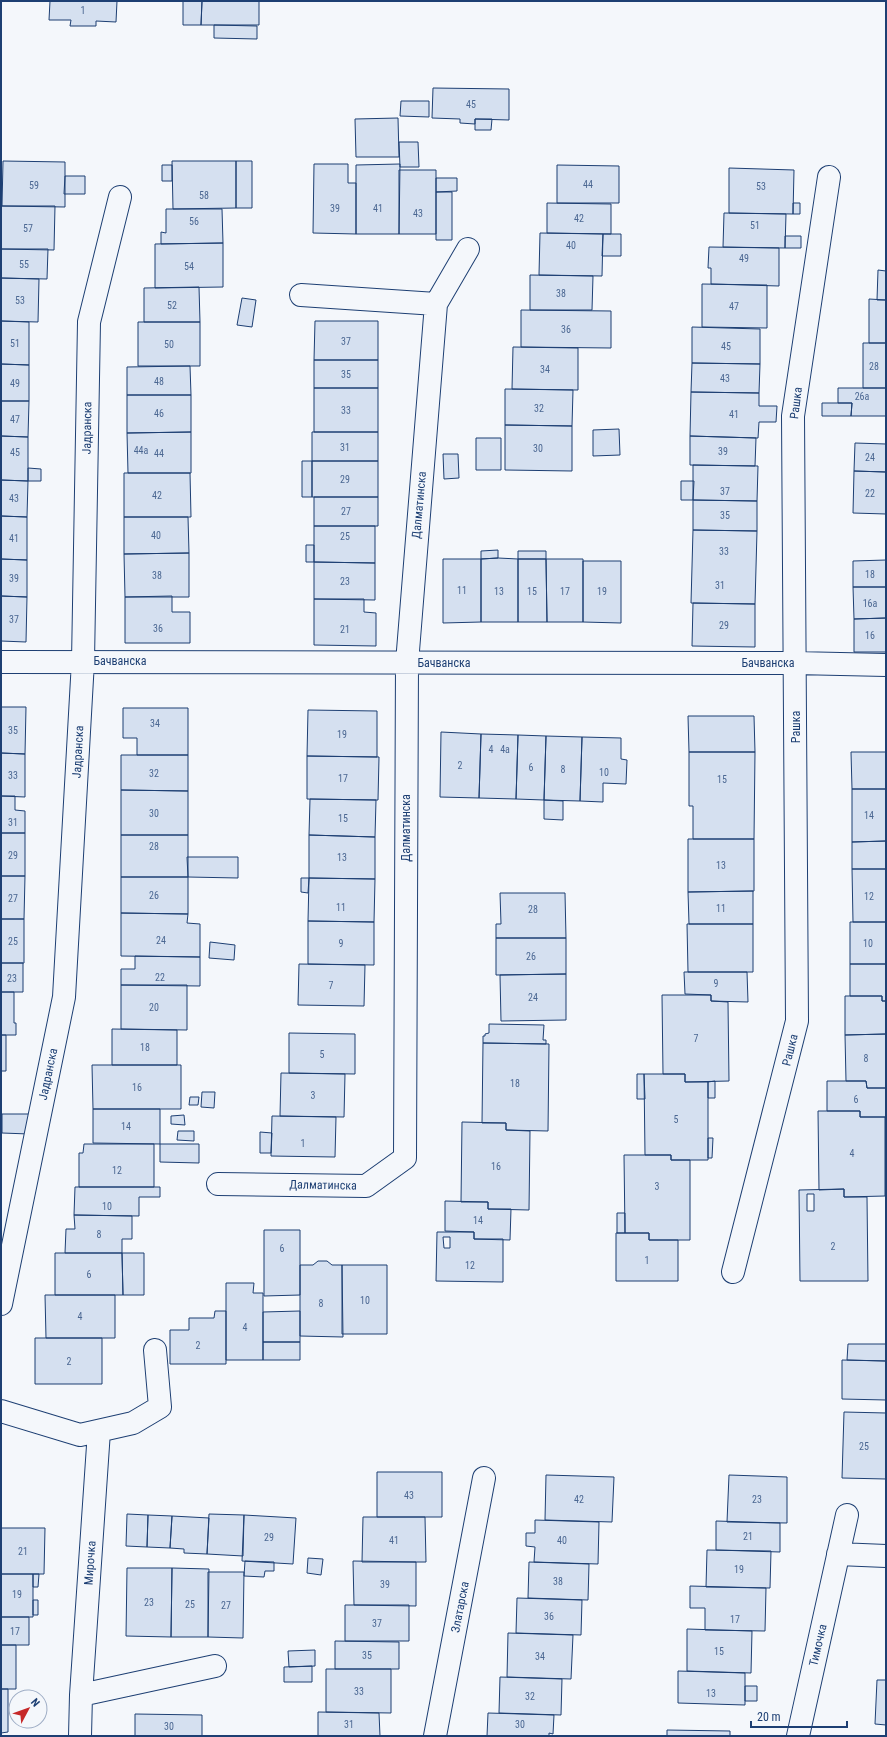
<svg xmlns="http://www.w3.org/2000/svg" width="887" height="1737" font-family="'Roboto Condensed',sans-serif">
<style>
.building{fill:#d5e0f0;stroke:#1d3f73;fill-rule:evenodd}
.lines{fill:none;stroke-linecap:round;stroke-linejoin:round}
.street-casing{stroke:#1d3f73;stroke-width:24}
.street{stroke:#f4f7fb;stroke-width:22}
.labels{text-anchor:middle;stroke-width:3;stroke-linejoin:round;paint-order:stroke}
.number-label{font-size:10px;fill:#4b6792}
.street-label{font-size:12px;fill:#1d3f73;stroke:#f4f7fb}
</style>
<rect width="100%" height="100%" fill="#f4f7fb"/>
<path class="building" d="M50 1H117L116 22 96 21V26H70L71 20H49Z
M183 1H202L201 25H183Z
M202 1H259V25H201Z
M214 25 257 26V39L214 38Z
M433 88 509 89V120L475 119V124L460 123V119L432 118Z
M401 101H429V117L400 116Z
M398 118 399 157H356L355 119Z
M475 119H492L491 130H475Z
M399 142H418L419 167H400Z
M3 161 65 162V207L2 206Z
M172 161H236V208L173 209Z
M236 161H252V208H236Z
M314 164H348V183H356V234L313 233Z
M400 164 399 234H356V165Z
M162 165H172V181H162Z
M557 165 619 166V203H557Z
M729 168 794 170 793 214 729 213Z
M399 170H436V234H399Z
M65 176H85V194H64Z
M436 178H457V191L436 192Z
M436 192H452V240H436Z
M547 203 611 204V234L547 233Z
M793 203H800V214H793Z
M1 206H55L54 250 1 249Z
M166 209H222L223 243 161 244V232L166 233Z
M724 213 786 214 785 248 723 247Z
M540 233 603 234 602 276 539 275Z
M603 234H621V256H602Z
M785 236H801V248H785Z
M223 243V287L155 288V244Z
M709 247 779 248V286L711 284V268H708Z
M1 249H48L47 279 1 278Z
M878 270 886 271V300H877Z
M530 275 593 276 592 310H530Z
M1 278 39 279 38 322 1 321Z
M702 284 767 285V328L702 327Z
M199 287 200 322H144V288Z
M242 298 256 300 252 327 237 325Z
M869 299 886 300V343H869Z
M521 310 611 311V348L521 347Z
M1 321 29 322V365L1 364Z
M315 321H378V360H314Z
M138 322H200V366H138Z
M692 327 760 329V364L692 363Z
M863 343H886V388H863Z
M513 347 578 348V390L512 389Z
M314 360H378V388H314Z
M692 363 760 364 759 393 691 392Z
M1 364 29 365V401H1Z
M190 366 191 395H127V367Z
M314 388H378V432H314Z
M838 388H886V416H851L852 403H838Z
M505 389 573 390 572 426 505 425Z
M691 392 759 393V406H777L776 422H759L758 438 690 436Z
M127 395H191V432L127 433Z
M1 401H29L28 437 1 436Z
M822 403H852L851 416H822Z
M505 425 572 426V471L505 470Z
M619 429 620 455 593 456V430Z
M191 432V473H128L127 433Z
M312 432H378V461H312Z
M1 436 28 437V481L1 480Z
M690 436 756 438 755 466 690 465Z
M476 438H501V470H476Z
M855 443 886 444V472L854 471Z
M443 454H458L459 478 444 479Z
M302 461H312V497H302Z
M312 461H378V497H312Z
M693 465 758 466 757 501 693 500Z
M28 468 41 469V481H28Z
M854 471 886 472V514L853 513Z
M124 473H190L191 517H124Z
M1 480 28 481 27 517 1 516Z
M681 481H694L693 500H681Z
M314 497H378V526H314Z
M693 500 757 501V531L693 530Z
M1 516 27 517V560L1 559Z
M124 517H188L189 553 124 554Z
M314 526H375V563L314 562Z
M693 530 757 531 755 604 691 603Z
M306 545H314V562H306Z
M498 550V558L481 559V551Z
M518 551H546V559H518Z
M189 553V597H125L124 554Z
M498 558 518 559V622H481V559Z
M1 559 27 560V597L1 596Z
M443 559H481V622L443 623Z
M518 559H546L547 622H518Z
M546 559H583V622H547Z
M886 560V587H853V561Z
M583 561H621V623L583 622Z
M314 562 375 563V600L314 599Z
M853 587H886V618L854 619Z
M1 596 27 597 26 642 1 641Z
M172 596V612H190V643H125V597Z
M314 599H364V612L376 613V646L314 645Z
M693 603 755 604V647L692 646Z
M886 618V652H854V619Z
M1 707H26L25 754 1 753Z
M123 708H188V755H137V738H123Z
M308 710 377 711V757L307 756Z
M688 716H754L755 752H689Z
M441 732 481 734 479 798 440 797Z
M481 734 518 735 516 799 479 798Z
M518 735 546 736 544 800 516 799Z
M546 736 582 737 580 801 544 800Z
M582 737 621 738V759L627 760 626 784 603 783V802L580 801Z
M689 752H755L754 839H693V806H689Z
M851 752H886V789H852Z
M1 753 25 754V797L1 796Z
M121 755H188V791L121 790Z
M307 756 379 757 378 800 307 799Z
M852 789H886V841L852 842Z
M121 790 188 791V835H121Z
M1 796H15V810L25 811V833H1Z
M310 799 376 800 375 837 309 835Z
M544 800 563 801V820L544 819Z
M1 833H25V876H1Z
M121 835H188V877H121Z
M309 835 375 837V879L309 878Z
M688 839H754V891L688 892Z
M886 841V869H852V842Z
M187 857H238V878L188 877Z
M852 869H886V922H853Z
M1 876H25L24 919H1Z
M121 877H188V914L121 913Z
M301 878H309L308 893 301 892Z
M309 878 375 879 374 922 308 921Z
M753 891V924H689L688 892Z
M500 893H565L566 938H496V924H501Z
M121 913 188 914 187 923 200 924V957L121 956Z
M1 919H24V963H1Z
M308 921 374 922V965L308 964Z
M850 922H886V964H850Z
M687 924H753V972H688Z
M496 938H566V974L496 975Z
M210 942 235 945 234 960 209 958Z
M135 956 200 957V986L121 985V969H135Z
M1 963H23V992H1Z
M299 964 365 965 364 1006 298 1005Z
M850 964H886V1001H882V996H850Z
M684 972H747L748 1002 711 1001V995L685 994Z
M566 974V1020L501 1021 500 975Z
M121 985H187V1030L121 1029Z
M1 992H14V1023H16V1035H1Z
M662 995H711V1001L728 1002 729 1081 685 1082V1074H663Z
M845 996H882V1001H886V1034L845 1035Z
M489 1024 544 1025 543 1040H546V1044L483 1043V1036H485V1034L489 1033Z
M112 1029 177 1030V1065H112Z
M289 1033 355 1034V1074L289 1073Z
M886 1034V1088H867L866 1081H846L845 1035Z
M1 1035H6V1071H1Z
M483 1043 549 1044 548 1131 506 1130V1123H482Z
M92 1065H181V1109H93Z
M281 1073 345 1074 344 1117 280 1116Z
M637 1074H644L645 1099H637Z
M644 1074H685V1082H708V1160H671V1155H645Z
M715 1081V1098H708V1082Z
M827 1081H866L867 1088H886V1117H860V1111H827Z
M202 1092H215L214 1108 201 1107Z
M190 1097H199L198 1105H189Z
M93 1109H160V1144L93 1143Z
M818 1111H860V1117H885V1196L844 1197V1189L819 1190Z
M2 1114H29V1134L2 1133Z
M184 1115 185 1125 171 1124V1116Z
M272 1116 336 1117 335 1157 271 1156Z
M462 1122 506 1123V1130L530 1131 529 1210 488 1209V1202H461Z
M178 1131H194V1141L177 1140Z
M260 1132 272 1133 271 1153H260Z
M708 1138H713L712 1158H708Z
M84 1144H154V1187H79V1153H83Z
M160 1144H199V1163L160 1162Z
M624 1155H671V1160H690V1240H649V1233H625Z
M75 1187H160V1197H139V1216L74 1215Z
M844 1189V1197H867L868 1281H800L799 1190ZM807 1194H814V1211H807Z
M445 1201 488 1202V1209H511L510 1240 474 1239V1232L445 1231Z
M617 1213H625V1233H617Z
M74 1215 132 1216V1239H122V1253H65L66 1229H75Z
M264 1230H300V1295L264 1296Z
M437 1232H474V1239H503V1282L436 1281ZM443 1237H450V1248H444Z
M616 1233H649V1240H678V1281H616Z
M55 1253H122L123 1295H55Z
M122 1253H144V1295H123Z
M318 1261H327L332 1265H342L343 1337 300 1336V1265H313Z
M342 1265H387V1334H342Z
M226 1283H254L253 1293H263V1360H226Z
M45 1295H115V1338H46Z
M215 1311H226V1364H170V1330H189V1318H214Z
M300 1311V1342H263V1312Z
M35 1338H102V1384H35Z
M263 1342H300V1360H263Z
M848 1344H886V1361L847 1360Z
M842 1360 886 1361V1400L842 1399Z
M844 1412 886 1413V1479L842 1478Z
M377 1472H442V1517H377Z
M546 1475 614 1477 612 1522 545 1520Z
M729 1475 787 1477V1523L727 1522Z
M127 1514 148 1515 147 1547 126 1546Z
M209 1514 244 1515 243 1556 207 1554Z
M148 1515 172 1516 170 1548 147 1547Z
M244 1515 296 1518 293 1564 242 1561Z
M172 1516 209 1518 207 1554 184 1553V1549L170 1548Z
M363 1517H425L426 1562H362Z
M535 1520 599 1522 598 1564 534 1562 535 1547 526 1546V1533H535Z
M716 1521 780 1523V1552L716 1550Z
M1 1528H45L44 1574H1Z
M707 1550 771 1551 770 1588 706 1587Z
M308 1558 323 1559 321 1575 307 1573Z
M245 1561 274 1562V1571H265L264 1577 244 1576Z
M353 1561 416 1562V1606L354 1605Z
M529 1562 589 1564 588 1600 528 1598Z
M127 1568H172L171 1637 126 1636Z
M172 1568 209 1569 208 1637H171Z
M208 1572H244L243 1638 208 1637Z
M1 1574H33V1617H1Z
M33 1574H39L38 1587H33Z
M690 1586 766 1588 765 1631 705 1630V1608H690Z
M517 1598 582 1600 581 1635 516 1633Z
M33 1600H38V1615H33Z
M345 1605H409V1641H345Z
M1 1617H29V1645H1Z
M687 1629 752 1631 751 1673 687 1671Z
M508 1633 573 1635 571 1679 507 1677Z
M335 1641 399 1642V1669H335Z
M1 1645H16V1689H1Z
M315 1650V1666L289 1667 288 1651Z
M312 1666V1682H284V1667Z
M326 1669H391V1713L326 1712Z
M678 1671 745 1673V1705L678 1703Z
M500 1677 562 1679 561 1715 499 1713Z
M877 1680H886V1725L875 1724Z
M745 1686H757V1701H745Z
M1 1689H8V1732L1 1733Z
M318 1712 379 1713 380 1736H318Z
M488 1713 554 1715 553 1734 549 1733V1736H487Z
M135 1714 202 1715V1736H135Z
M667 1730 730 1731V1736H667Z"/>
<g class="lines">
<g class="street-casing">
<path id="street" d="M301 295 436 304
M1 662 795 663 886 665
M218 1184 366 1186 405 1158 407 663 436 304 468 249
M733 1272 797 1021 793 416 829 177
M1 1304 64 997 83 661 89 322 120 197
M1 1411 80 1435 133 1423 160 1407 155 1350
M838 1554 886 1556
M81 1695 215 1666
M80 1736 81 1695 99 1431
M435 1736 484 1478
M798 1736 847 1515"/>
</g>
<use href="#street" class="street"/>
</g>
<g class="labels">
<g class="number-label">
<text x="83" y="14">1</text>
<text x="471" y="108">45</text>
<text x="588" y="188">44</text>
<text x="34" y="189">59</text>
<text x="761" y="190">53</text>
<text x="204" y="199">58</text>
<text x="335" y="212">39</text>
<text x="378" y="212">41</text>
<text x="418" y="217">43</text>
<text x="579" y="222">42</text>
<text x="194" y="225">56</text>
<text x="755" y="229">51</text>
<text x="28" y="232">57</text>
<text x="571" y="249">40</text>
<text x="744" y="262">49</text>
<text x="24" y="268">55</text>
<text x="189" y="270">54</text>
<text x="561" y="297">38</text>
<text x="20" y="304">53</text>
<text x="172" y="309">52</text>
<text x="734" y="310">47</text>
<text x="566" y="333">36</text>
<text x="346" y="345">37</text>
<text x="15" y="347">51</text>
<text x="169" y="348">50</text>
<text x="726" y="350">45</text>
<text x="874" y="370">28</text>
<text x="545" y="373">34</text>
<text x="346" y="378">35</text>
<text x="725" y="382">43</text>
<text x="159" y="385">48</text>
<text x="15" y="387">49</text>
<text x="862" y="400">26a</text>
<text x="539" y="412">32</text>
<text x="346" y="414">33</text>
<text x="159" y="417">46</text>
<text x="734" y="418">41</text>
<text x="15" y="423">47</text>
<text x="345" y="451">31</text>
<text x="538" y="452">30</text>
<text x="141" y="454">44a</text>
<text x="723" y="455">39</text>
<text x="15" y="456">45</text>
<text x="159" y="457">44</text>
<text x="870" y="461">24</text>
<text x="345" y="483">29</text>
<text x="725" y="495">37</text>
<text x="870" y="497">22</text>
<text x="157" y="499">42</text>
<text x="14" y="502">43</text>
<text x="346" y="515">27</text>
<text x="725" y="519">35</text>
<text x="156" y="539">40</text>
<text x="345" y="540">25</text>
<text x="14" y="542">41</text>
<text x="724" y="555">33</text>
<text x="870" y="578">18</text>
<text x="157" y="579">38</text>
<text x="14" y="582">39</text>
<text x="345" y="585">23</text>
<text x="720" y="589">31</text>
<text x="462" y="594">11</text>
<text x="499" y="595">13</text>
<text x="532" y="595">15</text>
<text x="565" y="595">17</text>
<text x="602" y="595">19</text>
<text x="870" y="607">16a</text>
<text x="14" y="623">37</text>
<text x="724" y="629">29</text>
<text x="158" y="632">36</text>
<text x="345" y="633">21</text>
<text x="870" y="639">16</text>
<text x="155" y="727">34</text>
<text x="13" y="734">35</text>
<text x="342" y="738">19</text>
<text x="491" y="753">4</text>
<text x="505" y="753">4a</text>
<text x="460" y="769">2</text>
<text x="531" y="771">6</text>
<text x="563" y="773">8</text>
<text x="604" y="776">10</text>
<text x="154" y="777">32</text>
<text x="13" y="779">33</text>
<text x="343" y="782">17</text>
<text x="722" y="783">15</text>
<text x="154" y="817">30</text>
<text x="869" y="819">14</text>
<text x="343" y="822">15</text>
<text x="13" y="826">31</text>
<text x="154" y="850">28</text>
<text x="13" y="859">29</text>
<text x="342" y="861">13</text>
<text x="721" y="869">13</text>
<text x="154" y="899">26</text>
<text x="869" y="900">12</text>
<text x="13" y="902">27</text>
<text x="341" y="911">11</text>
<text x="721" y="912">11</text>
<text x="533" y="913">28</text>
<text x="161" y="944">24</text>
<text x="13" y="945">25</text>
<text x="341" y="947">9</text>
<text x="868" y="947">10</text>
<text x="531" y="960">26</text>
<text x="160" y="981">22</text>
<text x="12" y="982">23</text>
<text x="716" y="987">9</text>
<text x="331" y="989">7</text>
<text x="533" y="1001">24</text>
<text x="154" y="1011">20</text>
<text x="696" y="1042">7</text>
<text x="145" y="1051">18</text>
<text x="322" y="1058">5</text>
<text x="866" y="1062">8</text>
<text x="515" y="1087">18</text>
<text x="137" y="1091">16</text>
<text x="313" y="1099">3</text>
<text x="856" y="1103">6</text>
<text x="676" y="1123">5</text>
<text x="126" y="1130">14</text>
<text x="303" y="1147">1</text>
<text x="852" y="1157">4</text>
<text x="496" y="1170">16</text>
<text x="117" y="1174">12</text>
<text x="657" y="1190">3</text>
<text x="107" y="1210">10</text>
<text x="478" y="1224">14</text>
<text x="99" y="1238">8</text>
<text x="833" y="1250">2</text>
<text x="282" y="1252">6</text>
<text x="647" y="1264">1</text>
<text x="470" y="1269">12</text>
<text x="89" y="1278">6</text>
<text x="365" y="1304">10</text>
<text x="321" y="1307">8</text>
<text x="80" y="1320">4</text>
<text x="245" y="1331">4</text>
<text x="198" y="1349">2</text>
<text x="69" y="1365">2</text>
<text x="864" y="1450">25</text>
<text x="409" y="1499">43</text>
<text x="579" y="1503">42</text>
<text x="757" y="1503">23</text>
<text x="748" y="1540">21</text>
<text x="269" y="1541">29</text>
<text x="394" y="1544">41</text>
<text x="562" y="1544">40</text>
<text x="23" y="1555">21</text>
<text x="739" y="1573">19</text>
<text x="558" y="1585">38</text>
<text x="385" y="1588">39</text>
<text x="17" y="1598">19</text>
<text x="149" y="1606">23</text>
<text x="190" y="1608">25</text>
<text x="226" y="1609">27</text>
<text x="549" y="1620">36</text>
<text x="735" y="1623">17</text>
<text x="377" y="1627">37</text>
<text x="15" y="1635">17</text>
<text x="719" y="1655">15</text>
<text x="367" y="1659">35</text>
<text x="540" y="1660">34</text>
<text x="359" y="1695">33</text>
<text x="711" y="1697">13</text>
<text x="530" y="1700">32</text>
<text x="349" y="1728">31</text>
<text x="520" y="1728">30</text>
<text x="169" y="1730">30</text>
</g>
<g class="street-label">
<text transform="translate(796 403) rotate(-83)" y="4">Рашка</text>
<text transform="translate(87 428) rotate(-89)" y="4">Јадранска</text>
<text transform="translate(419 505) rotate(-85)" y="4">Далматинска</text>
<text x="120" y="665">Бачванска</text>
<text x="444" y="667">Бачванска</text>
<text x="768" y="667">Бачванска</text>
<text transform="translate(796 727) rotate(-90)" y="4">Рашка</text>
<text transform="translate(78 752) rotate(-87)" y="4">Јадранска</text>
<text transform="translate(406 828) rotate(-90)" y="4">Далматинска</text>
<text transform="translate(790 1050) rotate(-76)" y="4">Рашка</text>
<text transform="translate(48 1074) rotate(-78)" y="4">Јадранска</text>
<text transform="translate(323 1185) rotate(1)" y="4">Далматинска</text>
<text transform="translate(90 1563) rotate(-86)" y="4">Мирочка</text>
<text transform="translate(460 1607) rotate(-79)" y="4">Златарска</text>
<text transform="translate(818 1645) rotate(-77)" y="4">Тимочка</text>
</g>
</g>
<rect width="887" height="1737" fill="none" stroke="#1d3f73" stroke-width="4"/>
<g transform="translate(28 1709) rotate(49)"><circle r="19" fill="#f4f7fb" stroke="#9eadc5"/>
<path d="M0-3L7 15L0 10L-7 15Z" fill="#c62828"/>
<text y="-6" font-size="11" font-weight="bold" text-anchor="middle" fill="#1d3f73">N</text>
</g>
<path d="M751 1721v6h96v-6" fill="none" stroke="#1d3f73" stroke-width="2"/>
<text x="757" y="1721" font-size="12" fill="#1d3f73" stroke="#f4f7fb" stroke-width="3" paint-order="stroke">20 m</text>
</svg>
